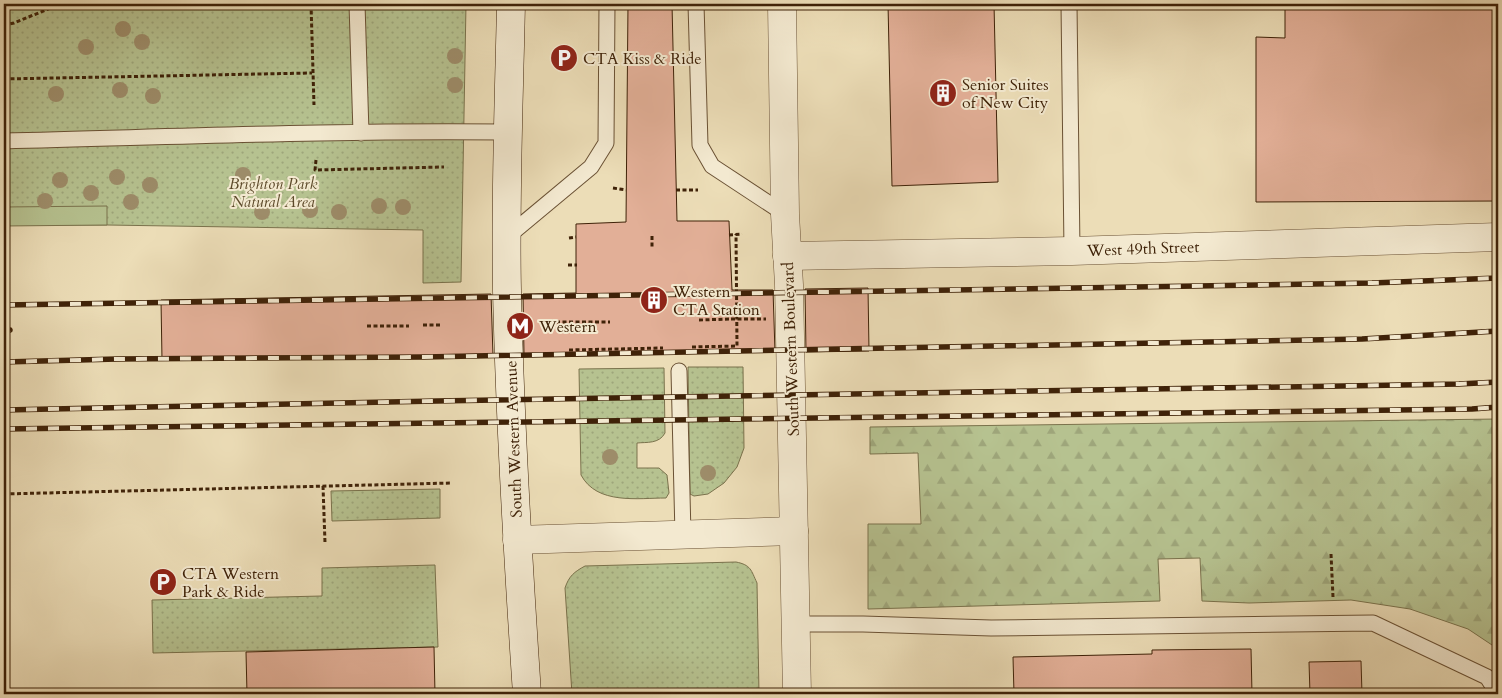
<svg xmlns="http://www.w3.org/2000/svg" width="1502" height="698" font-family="Cardo,serif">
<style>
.grass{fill:url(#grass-dots);stroke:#7a724c}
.forest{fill:url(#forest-firs);stroke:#7a724c}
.garden{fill:#b6c290;stroke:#7a724c}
.building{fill:#e2af97;stroke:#3f2208}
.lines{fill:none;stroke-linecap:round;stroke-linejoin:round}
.service-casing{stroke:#6a5134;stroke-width:17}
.minor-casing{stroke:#6a5134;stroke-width:29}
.tertiary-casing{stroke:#6a5134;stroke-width:29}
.secondary-casing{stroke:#3f2208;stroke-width:29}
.path{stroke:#3f2208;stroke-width:3;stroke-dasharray:4 2.5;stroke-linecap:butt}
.service{stroke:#f3e9d0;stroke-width:15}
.minor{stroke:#f3e9d0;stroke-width:28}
.tertiary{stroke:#f3e9d0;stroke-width:28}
.secondary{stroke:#f3e9d0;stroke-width:28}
.rail-casing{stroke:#3f2208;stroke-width:5.5}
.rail{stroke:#f3e9d0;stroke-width:4;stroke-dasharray:11;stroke-linecap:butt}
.path-bridge{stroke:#3f2208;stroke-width:3;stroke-dasharray:4 2.5;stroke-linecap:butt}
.tree{fill:#9d8c69}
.labels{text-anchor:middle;stroke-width:4;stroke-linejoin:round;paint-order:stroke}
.poi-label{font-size:16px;fill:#3f2208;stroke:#f3e9d0;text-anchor:start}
.park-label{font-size:16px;font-style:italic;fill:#5d4a2a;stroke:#f3e9d0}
.street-label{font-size:16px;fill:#3f2208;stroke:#f3e9d0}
</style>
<defs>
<pattern id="grass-dots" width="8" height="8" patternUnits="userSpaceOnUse" patternTransform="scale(1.25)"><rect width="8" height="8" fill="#b6c290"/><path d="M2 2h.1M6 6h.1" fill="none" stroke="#9ea67b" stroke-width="1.8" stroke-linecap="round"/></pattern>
<pattern id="forest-firs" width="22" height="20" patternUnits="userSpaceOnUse" patternTransform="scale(1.25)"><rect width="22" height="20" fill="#b6c290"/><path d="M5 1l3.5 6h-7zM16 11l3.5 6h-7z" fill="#9ea67b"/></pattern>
</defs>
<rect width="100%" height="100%" fill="#ecddb7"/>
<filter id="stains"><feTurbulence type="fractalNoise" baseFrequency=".004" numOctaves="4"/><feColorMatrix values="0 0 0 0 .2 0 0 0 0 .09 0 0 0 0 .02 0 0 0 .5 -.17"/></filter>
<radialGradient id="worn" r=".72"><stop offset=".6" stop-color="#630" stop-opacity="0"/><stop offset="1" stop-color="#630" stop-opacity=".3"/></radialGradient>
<path class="grass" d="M4 4H466L461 282 423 283V230L107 225H4Z
M688 367H743L744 448 737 467 724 483 708 494 694 496 690 494Z
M664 368 665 433C659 444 647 442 637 443V468H659L667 475 669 493 666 498C638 498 597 505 581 475L579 369Z
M440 489V518L332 521 331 491Z
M736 562C751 565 751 570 757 583L759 694H572L565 588C569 576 574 572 585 566Z
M435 565 438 647 153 653 152 600 322 596V568Z"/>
<path class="forest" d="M1498 419V649L1468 629 1410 609 1351 600 1249 603 1202 601 1200 558 1158 559 1160 601 868 609V524H921L918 453 870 454V427Z"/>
<path class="garden" d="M107 206V225L4 226V207Z"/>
<path class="building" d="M628 4H672L677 221H729L732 290H773L775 352 524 355 523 294 576 293V224L626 222Z
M888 4H994L998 182 892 186Z
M1285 4H1498V201L1256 202V37L1285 38Z
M868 288 869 351 806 352 805 289Z
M491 294 493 356 162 360 161 300Z
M434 647 435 694H247L246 652Z
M1251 649 1252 694H1014L1013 657 1152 654V650Z
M1361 661 1362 694H1310L1309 662Z"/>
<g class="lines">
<g class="service-casing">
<path id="service" d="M357 4 361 133
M696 4 700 145 712 166 785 214
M1069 4 1072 251
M4 141C172 137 340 130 508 132
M507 237 591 167 606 143 607 4
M679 371 683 535
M795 624H863L991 628 1373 623 1487 677 1498 694"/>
</g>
<g class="minor-casing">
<path id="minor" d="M787 256 1072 251 1498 237
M517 540 794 531"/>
</g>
<g class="tertiary-casing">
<path id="tertiary" d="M782 4 785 214 789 285 797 694"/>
</g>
<g class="secondary-casing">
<path id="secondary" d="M511 4C509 99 505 195 507 291 510 425 518 560 527 694"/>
</g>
<path class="path" d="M311 4 314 105
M4 25 14 23 53 7 59 4
M4 79 312 73
M316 160 315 170 444 167
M613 188 626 190
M676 190H698
M729 235 742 234
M652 236V247
M569 238 576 237
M568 265H577
M699 320 731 319
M543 322H610
M423 325H442
M367 326H409
M692 347 737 346 736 234
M569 350 663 348
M323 486 325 543
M4 494 451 483
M1331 554 1333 597"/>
<use href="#service" class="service"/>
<use href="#minor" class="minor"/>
<use href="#tertiary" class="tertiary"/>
<use href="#secondary" class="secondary"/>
<g class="rail-casing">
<path id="rail" d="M4 305 1075 288 1372 283 1498 278
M4 331 10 330
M4 362 117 359 424 357 1362 339 1498 331
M4 410 437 401 1459 384 1498 382
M4 429 1472 409 1498 407"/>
</g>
<use href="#rail" class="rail"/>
<path class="path-bridge" d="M731 319H766"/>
</g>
<g class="tree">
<circle cx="123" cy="29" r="8"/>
<circle cx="142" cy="42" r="8"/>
<circle cx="86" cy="47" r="8"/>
<circle cx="455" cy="56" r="8"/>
<circle cx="455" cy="85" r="8"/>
<circle cx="120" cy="90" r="8"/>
<circle cx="56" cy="94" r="8"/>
<circle cx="153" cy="96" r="8"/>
<circle cx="243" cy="175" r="8"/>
<circle cx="117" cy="177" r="8"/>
<circle cx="60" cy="180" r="8"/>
<circle cx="150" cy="185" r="8"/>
<circle cx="91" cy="193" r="8"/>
<circle cx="45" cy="201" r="8"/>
<circle cx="131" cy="202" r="8"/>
<circle cx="379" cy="206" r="8"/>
<circle cx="403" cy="207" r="8"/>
<circle cx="310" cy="210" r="8"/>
<circle cx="262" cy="212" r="8"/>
<circle cx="339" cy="212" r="8"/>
<circle cx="610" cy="457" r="8"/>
<circle cx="708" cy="473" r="8"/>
</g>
<defs>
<g id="parking-disc" transform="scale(1.4375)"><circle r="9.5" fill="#8f2418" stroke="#f3e9d0"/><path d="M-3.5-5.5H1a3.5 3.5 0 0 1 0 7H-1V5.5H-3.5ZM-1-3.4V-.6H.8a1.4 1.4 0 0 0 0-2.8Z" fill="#fff"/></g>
<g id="building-disc" transform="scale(1.4375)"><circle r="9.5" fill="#8f2418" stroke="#f3e9d0"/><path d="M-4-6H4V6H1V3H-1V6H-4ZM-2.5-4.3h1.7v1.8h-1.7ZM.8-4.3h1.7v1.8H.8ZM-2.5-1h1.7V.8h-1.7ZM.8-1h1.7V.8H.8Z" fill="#fff"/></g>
<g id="metro-disc" transform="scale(1.4375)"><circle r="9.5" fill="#8f2418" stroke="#f3e9d0"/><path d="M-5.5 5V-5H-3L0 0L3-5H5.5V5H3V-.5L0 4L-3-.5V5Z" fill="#fff"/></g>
</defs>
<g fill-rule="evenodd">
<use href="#parking-disc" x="564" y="58"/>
<use href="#building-disc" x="943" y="93"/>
<use href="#building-disc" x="654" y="300"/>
<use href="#metro-disc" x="520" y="326"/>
<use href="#parking-disc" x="163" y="582"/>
</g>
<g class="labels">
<g class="poi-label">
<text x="583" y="64">CTA Kiss &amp; Ride</text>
<text x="962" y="90">Senior Suites<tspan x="962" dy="18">of New City</tspan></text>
<text x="673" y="297">Western<tspan x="673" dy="18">CTA Station</tspan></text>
<text x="539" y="332">Western</text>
<text x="182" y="579">CTA Western<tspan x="182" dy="18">Park &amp; Ride</tspan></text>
</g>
<g class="park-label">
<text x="273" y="189">Brighton Park<tspan x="273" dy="18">Natural Area</tspan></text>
</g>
<g class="street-label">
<text transform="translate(1143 248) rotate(-2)" y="6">West 49th Street</text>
<text transform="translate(790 349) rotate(-92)" y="6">South Western Boulevard</text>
<text transform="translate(513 439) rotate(-92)" y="6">South Western Avenue</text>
</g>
</g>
<rect width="1502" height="698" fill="none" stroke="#ecddb7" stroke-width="20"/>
<rect x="5" y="5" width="1492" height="688" fill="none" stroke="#3f2208" stroke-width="2.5"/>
<rect x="10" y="10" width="1482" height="678" fill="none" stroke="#3f2208"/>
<rect width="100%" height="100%" filter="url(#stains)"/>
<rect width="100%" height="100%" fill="url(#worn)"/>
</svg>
